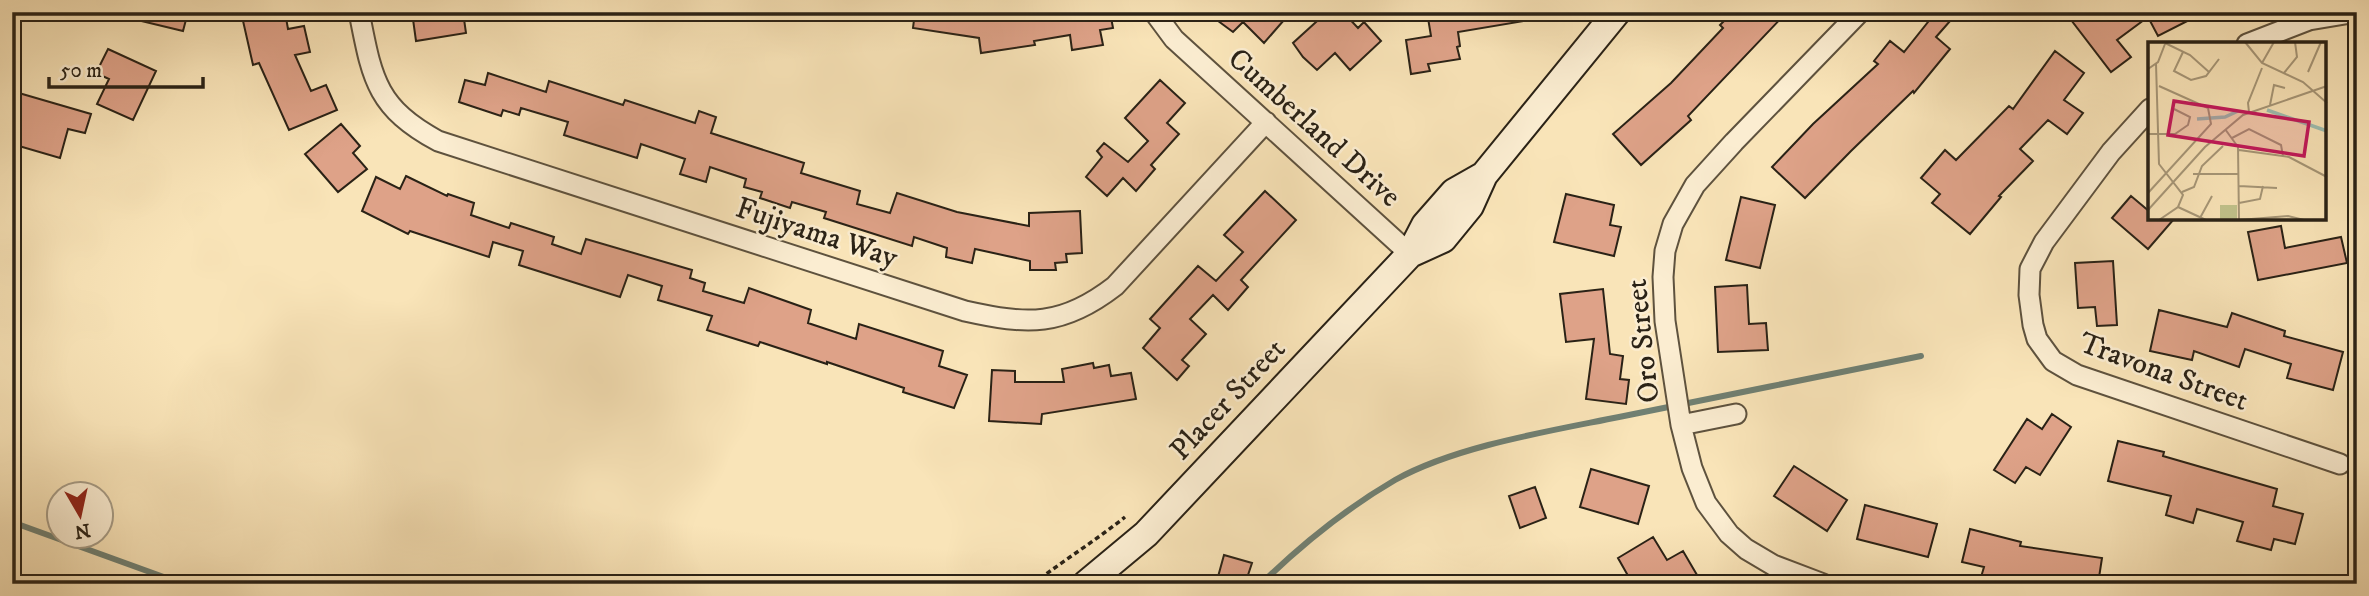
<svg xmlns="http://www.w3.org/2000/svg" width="2369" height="596" font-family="'IM FELL DW Pica',serif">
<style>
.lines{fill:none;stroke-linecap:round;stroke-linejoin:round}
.stream{stroke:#708073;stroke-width:6}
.building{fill:#dea288;stroke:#2a2216;stroke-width:2}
.minor-casing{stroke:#5e523e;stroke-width:23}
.secondary-casing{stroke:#2a2216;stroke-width:30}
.path{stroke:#2a2216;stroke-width:3.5;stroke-dasharray:5 3.5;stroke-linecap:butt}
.minor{stroke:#fbedd1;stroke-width:19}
.secondary{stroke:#fbedd1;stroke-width:26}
.labels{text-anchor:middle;stroke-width:5;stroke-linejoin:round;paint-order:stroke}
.street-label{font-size:30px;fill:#2a2216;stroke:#fbedd1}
.inset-river{fill:none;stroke:#9ebeb1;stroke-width:3.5}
.inset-road{fill:none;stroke:#a69677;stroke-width:2}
.view{fill:#c2185b;fill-opacity:0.15;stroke:#c2185b;stroke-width:3.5}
.inset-edge{fill:none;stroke:#2a2216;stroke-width:3.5}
</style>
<rect width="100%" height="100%" fill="#f9e4b8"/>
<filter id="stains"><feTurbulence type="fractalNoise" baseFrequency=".00286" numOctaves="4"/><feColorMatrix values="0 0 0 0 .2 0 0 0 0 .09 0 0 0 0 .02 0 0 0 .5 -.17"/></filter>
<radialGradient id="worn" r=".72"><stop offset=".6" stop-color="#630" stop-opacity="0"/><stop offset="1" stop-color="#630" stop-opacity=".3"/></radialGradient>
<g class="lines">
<path class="stream" d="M12 522 183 584
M1261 584C1301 545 1347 508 1395 480 1456 446 1550 431 1619 417 1720 397 1820 376 1921 356"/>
</g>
<path class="building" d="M134 12H188L183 31 133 19Z
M241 12H285L288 29 304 26 310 52 295 55 311 91 326 85 337 110 289 130 259 63 253 65Z
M412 12H463L466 33 416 41Z
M915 12H966V18L1002 12H1110L1113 28 1100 30 1103 45 1072 50 1070 35 1034 41 1035 45 981 53 979 38 913 28Z
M1206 12H1291L1264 43 1243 22 1233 32Z
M1327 12H1343L1358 28 1364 22 1381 41 1350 70 1335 53 1317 70 1303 57 1293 43Z
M1427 12H1523L1524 21 1458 32 1460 46 1457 47 1460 59 1428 64 1430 71 1411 74 1406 40 1431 36Z
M1733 12H1787L1688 116 1691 120 1641 165 1613 134 1671 83 1723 28 1720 25Z
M1936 12H1958L1936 37 1950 49 1914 93 1913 91 1851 151 1805 198 1772 167 1813 124 1878 64 1874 61 1890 41 1904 52Z
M2065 12H2205L2158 36 2148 17 2117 40 2131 57 2111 72Z
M108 49 156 71 133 120 97 104 109 79 96 73Z
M2055 51 2084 73 2064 100 2083 113 2067 134 2048 120 2020 149 2033 161 1999 196 2001 197 1970 234 1932 203 1940 194 1921 178 1945 150 1956 160 2009 106 2013 109Z
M488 73 546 92 549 81 623 105 625 100 695 123 699 111 716 117 711 133 804 163 801 173 860 191 857 204 890 213 897 193 957 212 1029 226V213L1080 211 1082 253 1066 254 1067 262 1055 263 1056 270H1030V261L975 249 972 263 946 257 947 248 914 237 912 246 824 218 826 212 792 202 790 208 760 198 762 192 744 187 746 179 710 167 706 182 680 174 685 159 641 144 637 158 564 135 568 122 521 108 519 115 503 110 501 116 459 102 465 80 485 85Z
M1160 80 1185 103 1167 123 1179 134 1151 165 1155 169 1136 191 1123 178 1107 196 1086 177 1102 157 1097 151 1104 143 1128 162 1148 141 1125 118Z
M12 91 91 114 85 133 68 129 60 158 12 144Z
M341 124 360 146 353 153 367 169 338 192 305 154Z
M406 176 447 196 448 194 474 203 471 215 509 228 511 223 554 237 552 244 581 254 586 239 692 270 690 278 705 283 703 291 744 303 749 288 811 310 808 323 856 339 859 324 943 351 939 366 967 375 954 408 903 392 904 388 827 362V364L760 342 758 346 707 330 712 316 658 300 662 286 628 275 620 297 519 265 523 251 493 242 489 257 410 231 408 234 362 211 376 177 400 189Z
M1265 191 1296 220 1241 280 1248 287 1228 310 1213 295 1190 319 1206 334 1182 360 1189 366 1177 380 1143 348 1160 328 1150 319 1198 266 1216 281 1243 252 1224 235Z
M1566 194 1614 205 1610 225 1621 227 1614 256 1554 242Z
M2131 196 2150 212V219H2174L2148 249 2112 218Z
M1741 197 1775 205 1760 268 1726 260Z
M2281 226 2285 248 2341 237 2347 263 2258 280 2248 232Z
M2113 261 2117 325 2097 326 2095 307 2078 308 2075 263Z
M1747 285 1749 324 1766 323 1768 350 1718 352 1715 287Z
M1603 289 1610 354 1623 356 1620 379 1629 380 1626 404 1586 399 1594 339 1566 342 1560 294Z
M2159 310 2227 327 2232 313 2285 331 2284 336 2343 352 2333 390 2287 378 2291 364 2245 349 2239 367 2194 351 2192 360 2150 351Z
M1093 363 1094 368 1109 365 1111 376 1131 373 1136 399 1042 414 1041 424 989 421 992 370 1015 371V382H1064L1062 369Z
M2052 414 2071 427 2040 475 2026 467 2015 483 1994 470 2027 419 2042 429Z
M2118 441 2164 452 2163 456 2277 489 2273 506 2303 514 2295 544 2274 539 2271 550 2237 541 2243 522 2197 509 2193 523 2166 515 2171 496 2108 481Z
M1794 466 1847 500 1827 531 1774 496Z
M1591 469 1649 486 1638 524 1580 507Z
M1535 487 1546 518 1520 528 1509 496Z
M1865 505 1937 524 1928 557 1857 539Z
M1970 529 2021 542 2020 546 2102 558 2098 584H2056L2012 577 2011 584H1979L1984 567 1962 562Z
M1653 537 1667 560 1683 551 1697 575 1683 584H1643L1639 577 1631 581 1618 558Z
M1224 555 1252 563 1245 584H1216Z"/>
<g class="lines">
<g class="minor-casing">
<path id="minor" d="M359 12C372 77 375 107 438 141L965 311C1028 325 1062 327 1115 286L1266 122
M1154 12 1174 39 1410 254
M2247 44 2309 20 2357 12
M2150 109 2111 152 2044 242 2030 269 2029 295 2033 325 2037 339 2053 361 2077 375 2340 464
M1681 425 1736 414
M1823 584 1773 565 1746 549 1729 534 1706 503 1692 468 1681 425 1665 321 1663 277 1665 251 1673 224 1695 185 1734 142 1860 12"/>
</g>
<g class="secondary-casing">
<path id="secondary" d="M1410 254 1443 239 1470 206 1484 175 1617 12
M1086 584 1146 534 1410 254 1425 225 1454 192 1484 175"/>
</g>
<path class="path" d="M1033 584C1064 560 1095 541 1125 517"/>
<use href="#minor" class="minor"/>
<use href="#secondary" class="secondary"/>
</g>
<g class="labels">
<g class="street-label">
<text transform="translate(1315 127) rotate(42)" y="10">Cumberland Drive</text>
<text transform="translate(817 232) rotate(18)" y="10">Fujiyama Way</text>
<text transform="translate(1642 341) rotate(-96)" y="10">Oro Street</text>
<text transform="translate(2164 371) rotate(20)" y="10">Travona Street</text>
<text transform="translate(1227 399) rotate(-47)" y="10">Placer Street</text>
</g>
</g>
<g transform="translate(2148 42)">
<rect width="178" height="178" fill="#f9e4b8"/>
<path d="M72 163H89V178H72Z" fill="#c1c38c"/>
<path class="inset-river" d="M119 68 179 89M49 77 77 75 90 69"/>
<path class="inset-road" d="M97 0 114 21 155 40 179 61M17 1 42 13 61 30M35 10 26 29 43 38 58 34 71 17M114 21 126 0M8 22 11 122 35 153 30 165 11 178M0 27 10 20 17 2M160 30 173 0M136 31 149 15 147 0M122 63 126 43 137 46M101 70 100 61 114 26M77 87 90 105 91 178M0 92H27L40 83 42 75 26 67M84 96 101 87 133 103 135 114M91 108 141 115 179 135M45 132H91M91 144 129 146M34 150 46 145 54 124 75 104M0 151 63 82 60 66 11 44M91 161 112 157 115 144M30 165 58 178M0 168 57 105 95 73 179 44M52 176 64 154M91 178 140 174 156 178"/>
<path class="view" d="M26 59 161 80 156 114 20 93Z"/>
<rect width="178" height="178" class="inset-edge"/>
</g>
<rect width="2369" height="596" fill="none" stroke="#f9e4b8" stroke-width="42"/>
<rect x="14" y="14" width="2341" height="568" fill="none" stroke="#2a2216" stroke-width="3.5"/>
<rect x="21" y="21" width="2327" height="554" fill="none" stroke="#2a2216" stroke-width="2"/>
<g transform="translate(80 515) rotate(171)"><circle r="33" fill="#fbedd1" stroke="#a79c86" stroke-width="2"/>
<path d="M0-5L12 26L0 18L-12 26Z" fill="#8f2418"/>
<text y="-10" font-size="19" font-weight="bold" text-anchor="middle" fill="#2a2216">N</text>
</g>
<path d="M49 77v10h154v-10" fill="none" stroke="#2a2216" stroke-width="3.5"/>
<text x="60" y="77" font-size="21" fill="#2a2216" stroke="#fbedd1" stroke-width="5" paint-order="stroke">50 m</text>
<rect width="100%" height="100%" filter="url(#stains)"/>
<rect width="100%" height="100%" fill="url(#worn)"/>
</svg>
